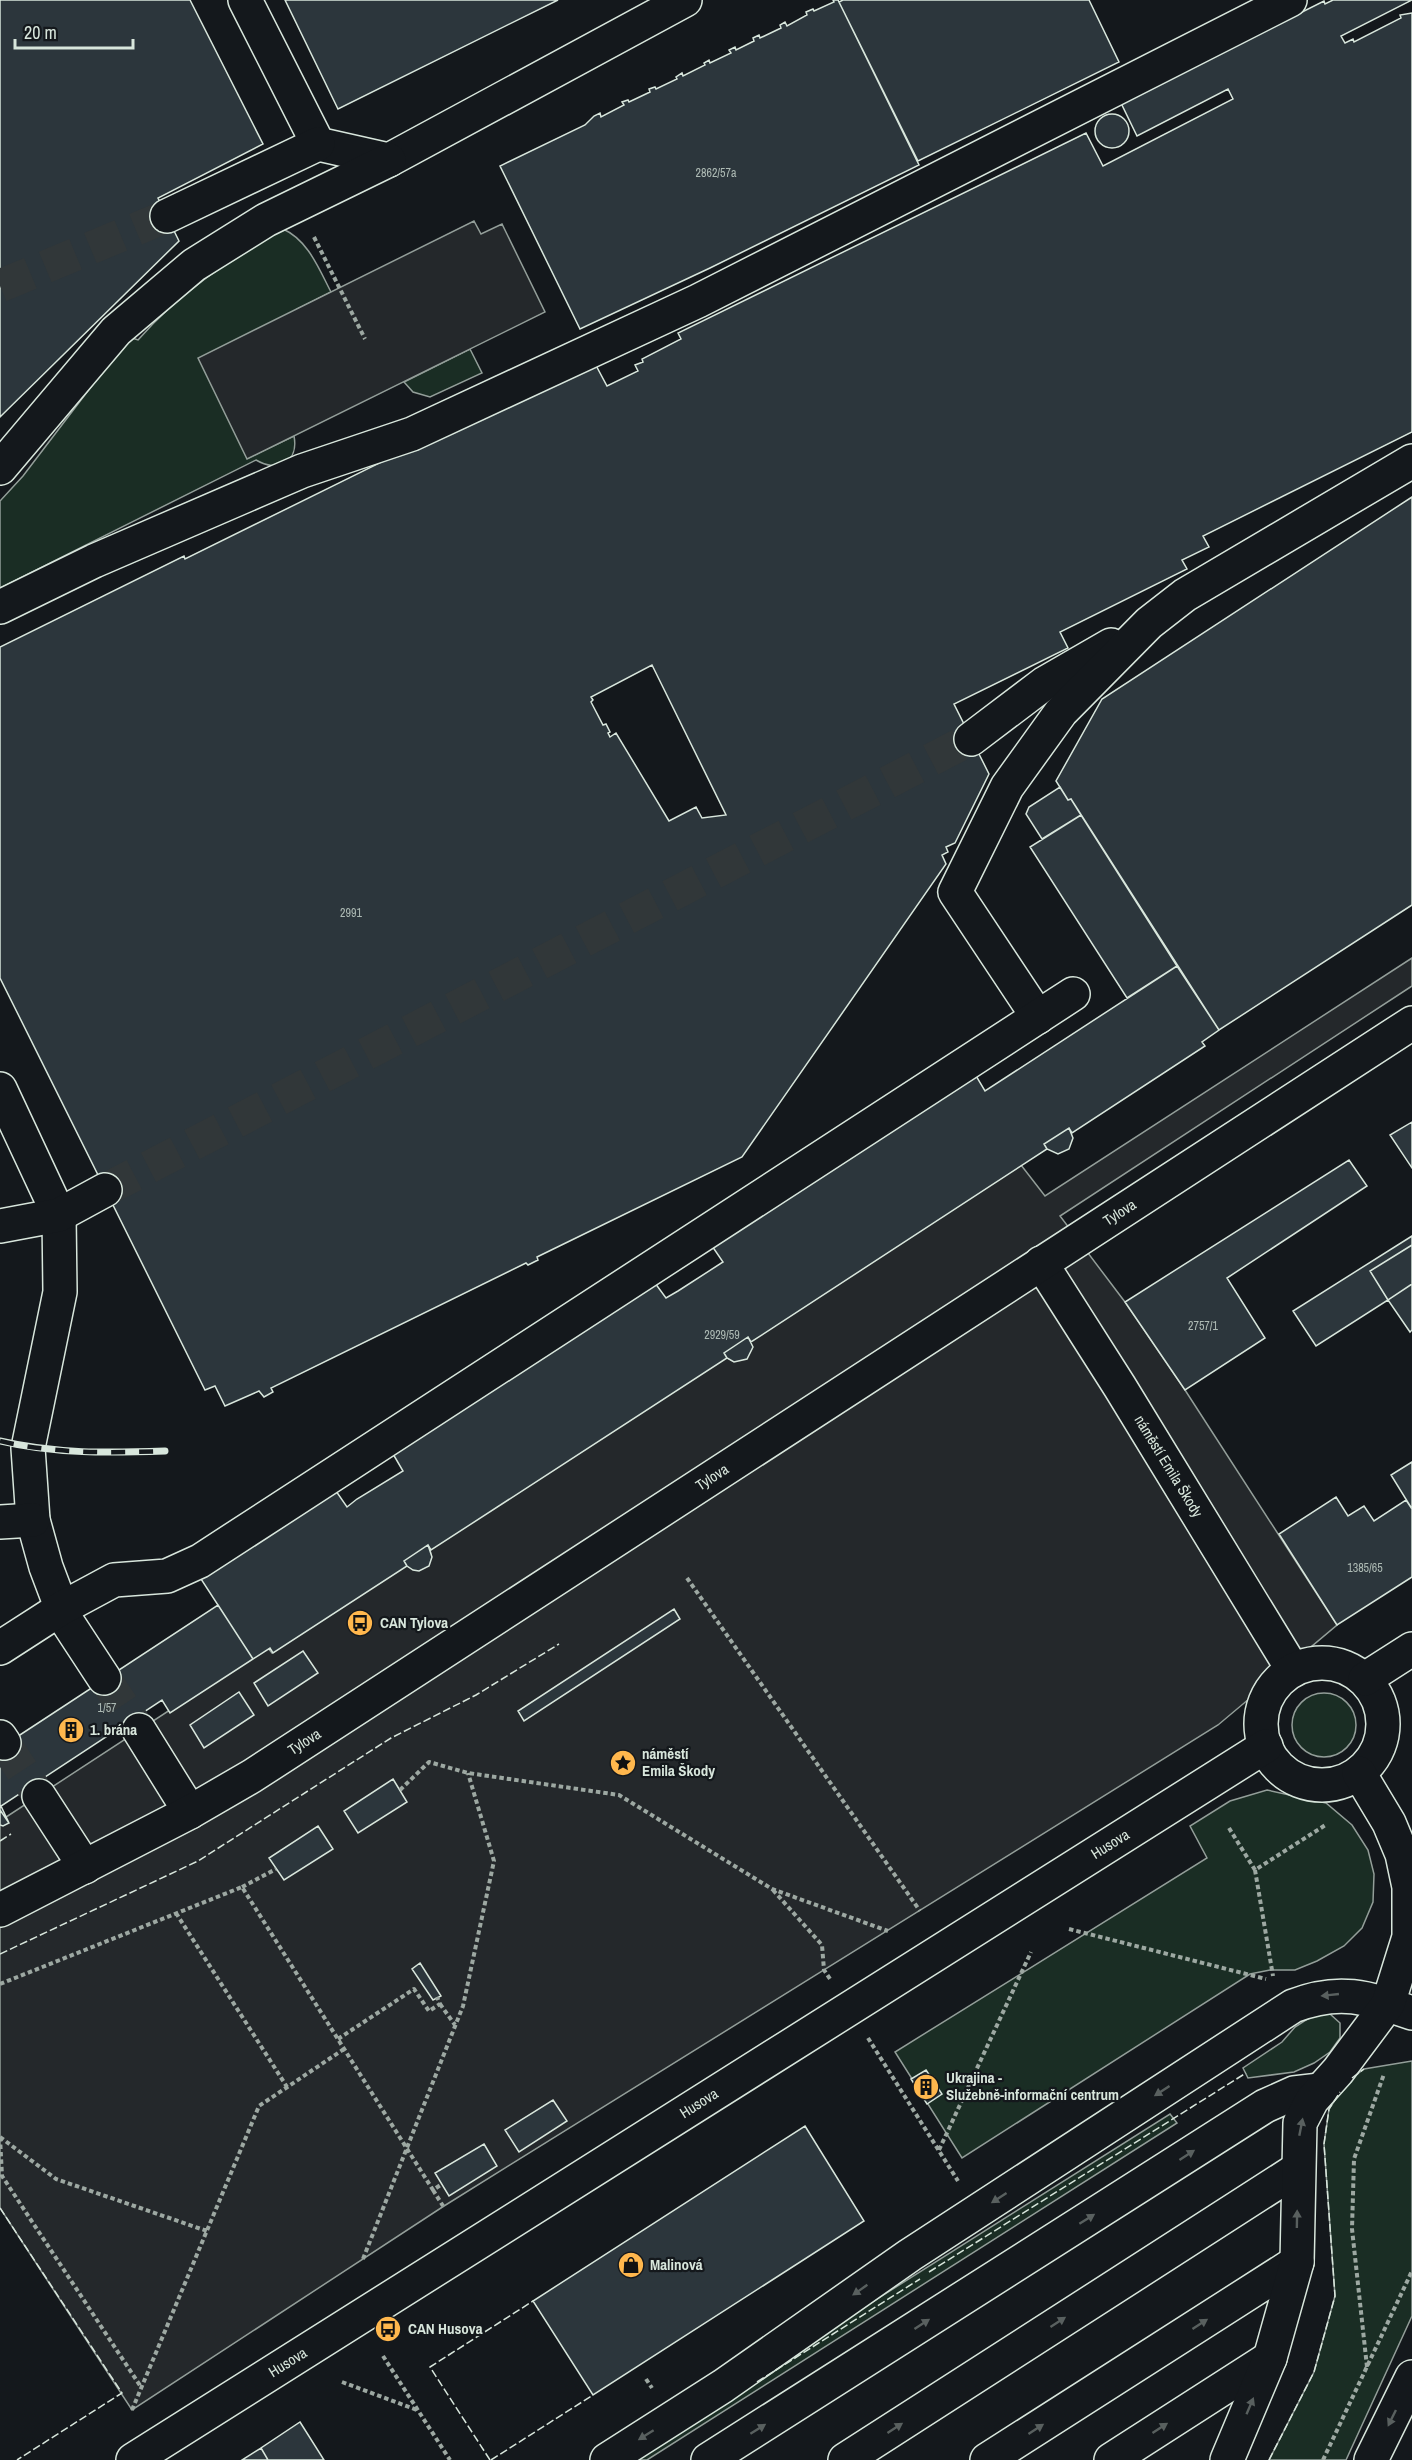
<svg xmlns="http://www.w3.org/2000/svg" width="1412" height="2460" font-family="'Archivo Narrow',sans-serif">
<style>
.green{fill:#1a2d24;stroke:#939e99;stroke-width:1.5}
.parking{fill:#24282b;stroke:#939e99;stroke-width:1.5}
.building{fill:#2c363c;stroke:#d8e6dc;stroke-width:1.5;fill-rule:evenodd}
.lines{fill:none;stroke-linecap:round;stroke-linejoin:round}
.minor-tunnel{stroke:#313739;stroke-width:33;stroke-dasharray:33 16;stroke-linecap:butt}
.minor-casing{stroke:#d8e6dc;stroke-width:36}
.major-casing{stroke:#d8e6dc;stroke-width:36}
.path{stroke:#9da8a2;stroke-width:4;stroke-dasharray:4.5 3;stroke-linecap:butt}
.minor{stroke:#14181c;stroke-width:33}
.major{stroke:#14181c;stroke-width:33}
.rail-casing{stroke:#d8e6dc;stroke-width:7}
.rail{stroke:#14181c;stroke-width:4.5;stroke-dasharray:14;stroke-linecap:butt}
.fence{stroke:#d8e6dc;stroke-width:1.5;stroke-dasharray:8 3;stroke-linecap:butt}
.oneway{fill:#59605f}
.labels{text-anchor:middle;stroke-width:4.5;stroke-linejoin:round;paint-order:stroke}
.number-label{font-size:12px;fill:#adbab4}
.street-label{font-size:15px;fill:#d8e6dc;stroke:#14181c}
.poi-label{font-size:15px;font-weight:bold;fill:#d8e6dc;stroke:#14181c;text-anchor:start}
</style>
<rect width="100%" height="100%" fill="#14181c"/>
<path class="green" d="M283 229C308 240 319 269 331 292L297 309 248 458 294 436C299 462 278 473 256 460L0 588V501L23 476 129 337 138 340C179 293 229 260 283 229Z
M470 349 482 373 430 397 413 392 404 382Z
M1292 1725a32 32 0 1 1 64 0a32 32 0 1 1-64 0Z
M1267 1790 1326 1803 1352 1825 1368 1850 1374 1874 1373 1902 1362 1928 1344 1946 1317 1961 1295 1970H1270L1250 1974 962 2158 895 2052 1207 1858 1190 1826 1230 1801Z
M1315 2014H1330L1340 2023V2038L1330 2052 1314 2063 1294 2072 1248 2078 1243 2068 1282 2042 1295 2027Z
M1412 2061V2316L1346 2460H1269L1314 2372 1335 2296 1324 2144 1329 2109 1347 2082 1364 2069Z
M1170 2114 1177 2123 647 2460H622Z"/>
<path class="parking" d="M474 221 481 234 502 224 545 312 247 459 198 358Z
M1412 958V986L1060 1216 1125 1302 1185 1390 1337 1625 1218 1725 444 2206 132 2410 0 2208V1821L251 1657 268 1648 272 1653 405 1565 416 1570 431 1556 430 1549 726 1357 733 1361 750 1341 1021 1165 1045 1196Z"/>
<path class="building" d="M0 0H190L263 144 158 198 179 241 0 417Z
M285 0H558L338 109Z
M833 0H838L919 165 710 268 580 329 500 166 585 125 594 116 600 113 601 117 624 105 622 102 628 100 629 102 650 92 649 89 655 87 656 89 677 79 676 77 682 73 683 76 705 65 704 63 709 60 710 63 731 53 729 50 735 47 736 50 754 41 753 38 759 35 760 38 781 28 780 25 785 22 787 26 807 15 806 12 813 9 814 11 834 2Z
M843 0H1089L1119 62 918 161 839 2Z
M1333 0H1412L1341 36 1345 43 1353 39 1354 42 1401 18 1400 15 1412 13V432L1203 536 1209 547 1182 560 1187 569 1060 632 1068 648 954 704 989 774 955 843 946 847 948 852 942 855 946 864 742 1157 537 1257 538 1260 528 1265 526 1263 271 1388 273 1392 264 1397 259 1391 225 1406 215 1386 205 1390 0 978V647L184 556 185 559 592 358 607 386 638 371 635 365 643 362 642 359 681 339 678 333 1086 133 1103 166 1233 99 1228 89 1137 136 1121 103 1324 1 1325 4ZM652 665 726 815 702 818 696 807 669 821 616 733 610 737 608 733 610 732 606 724 603 725 591 702 593 700 591 697Z
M1095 131a17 17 0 1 1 34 0a17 17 0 1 1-34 0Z
M1412 497V905L1219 1030 1071 799 1068 800 1056 781 1102 699Z
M1060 787 1068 800 1071 799 1081 815 1042 839 1026 814 1029 807Z
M1081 815 1177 966 1127 998 1030 847Z
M1177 966 1219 1030 1202 1042 1205 1046 1072 1133 1069 1128 1044 1144 1047 1149 751 1342 748 1337 724 1353 727 1358 431 1550 428 1545 404 1561 407 1566 273 1653 270 1648 253 1659 201 1579 336 1491 347 1507 357 1499 403 1471 393 1454 655 1283 666 1298 678 1291 723 1262 712 1246 975 1074 985 1091Z
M1412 1122V1168L1390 1135Z
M1069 1128 1073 1138 1069 1149 1058 1154 1047 1149 1044 1144Z
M1349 1160 1367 1186 1227 1278 1265 1338 1185 1390 1125 1302Z
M1412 1236V1245L1370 1271 1388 1300 1316 1346 1293 1311Z
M1412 1245V1284L1388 1300 1370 1271Z
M1412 1284V1330L1410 1332 1388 1300Z
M748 1337 753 1347 747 1359 734 1362 727 1358 724 1353Z
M1412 1462V1509L1391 1475Z
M1336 1497 1348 1516 1364 1506 1374 1521 1406 1500 1412 1509V1577L1337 1625 1279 1534Z
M428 1545 432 1557 429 1566 419 1571 413 1570 407 1566 404 1561Z
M218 1605 253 1659 170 1713 162 1700 1 1806 9 1823 0 1810V1748Z
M674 1609 680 1619 524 1721 518 1711Z
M303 1651 318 1673 268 1706 254 1683Z
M239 1692 254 1715 204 1748 190 1725Z
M393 1779 407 1802 358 1833 344 1811Z
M0 1810 9 1823 3 1826 0 1825Z
M318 1826 333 1849 284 1880 269 1858Z
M420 1963 441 1996 433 2000 412 1969Z
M926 2070 942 2094 927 2104 911 2079Z
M553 2100 567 2121 519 2152 505 2130Z
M805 2126 864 2221 593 2395 533 2301Z
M484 2144 497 2166 449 2196 435 2173Z
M300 2422 324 2460H268L261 2448Z
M261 2448 268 2460H242Z"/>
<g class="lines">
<path class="minor-tunnel" d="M0 286 167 216
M105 1190 971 739
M104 1678 139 1730
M4 1743 39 1796"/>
<g class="minor-casing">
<g id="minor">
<path d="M245 0 318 144 389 160 685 0"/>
<path d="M167 216 318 144"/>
<path d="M0 468 116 331 194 265 266 220 389 160"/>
<path d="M0 607 94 561 302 471 412 434 698 301 1290 0"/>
<path d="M971 739 1045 683 1111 645"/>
<path d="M1038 1017 955 892 1007 787 1061 712 1149 623 1185 595 1412 461"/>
<path d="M0 1089 59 1215 60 1292 28 1448 33 1520 46 1567 66 1620 104 1678"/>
<path d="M0 1226 59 1215 105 1190"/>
<path id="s1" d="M1041 1263 1120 1387 1293 1670"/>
<path d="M0 1522 33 1520"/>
<path d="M0 1648 62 1608 114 1580 167 1576 200 1561 1073 994"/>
<circle cx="1322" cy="1724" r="61"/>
<path d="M1365 1679 1412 1649"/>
<path d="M139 1730 190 1812"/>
<path d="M0 1737 4 1743"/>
<path d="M39 1796 85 1867"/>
<path id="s2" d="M0 1910 190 1812 252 1776 1412 1023"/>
<path id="s3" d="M133 2460 1266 1746"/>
<path d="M607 2460 723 2386 910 2255 1293 2006C1339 1988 1367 1997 1412 2013"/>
<path d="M708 2460 1265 2106 1294 2093 1320 2090"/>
<path d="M845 2460 1298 2169"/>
<path d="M987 2460 1297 2262"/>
<path d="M1111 2460 1270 2358"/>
<path d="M1227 2460 1270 2358 1297 2262 1300 2123 1312 2100 1338 2071 1388 2004 1409 1937V1887L1402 1854 1389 1823 1359 1773"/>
</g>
</g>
<g class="major-casing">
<path id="major" d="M1371 2460 1412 2377"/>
</g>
<path class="path" d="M314 237 365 339
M687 1578 920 1911
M400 1790 429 1762 468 1773 619 1795 772 1889 888 1931
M1229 1828 1255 1870 1327 1824
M1255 1870 1273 1976
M242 1887 276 1869
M773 1890 822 1945 824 1970 830 1979
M176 1913 287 2087
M1069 1929 1266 1979
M0 1984 242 1887 433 2190 442 2184
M440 2004 455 2025
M868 2038 958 2181
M338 2039 414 1989 429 2011 440 2004 437 1997
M0 2137 2 2176 141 2387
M0 2137 56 2179 207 2231
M939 2150 1031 1952
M433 2190 443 2206
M363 2259 463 2006 494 1861 468 1773
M383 2356 450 2460
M1367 2367 1352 2229 1354 2159 1384 2074
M646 2379 652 2388
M342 2382 417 2410
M132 2410 259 2106 344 2049
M1323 2460 1412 2271"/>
<use href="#minor" class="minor"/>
<use href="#major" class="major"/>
<g class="rail-casing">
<path id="rail" d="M0 1441C55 1454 109 1453 165 1451"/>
</g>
<use href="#rail" class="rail"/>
<path class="fence" d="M0 1841 11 1834
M0 1954 198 1861 391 1738 476 1695 559 1644
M1352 2078 1364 2069
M0 2208 122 2393 17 2460
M929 2272 1246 2073
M757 2382 920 2279
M490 2460 430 2367 533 2301
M491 2460 593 2395
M1269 2460 1314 2372 1335 2296 1324 2144 1329 2109 1340 2092"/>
</g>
<defs><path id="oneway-solid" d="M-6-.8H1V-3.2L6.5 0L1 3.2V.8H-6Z" transform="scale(1.5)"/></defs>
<g class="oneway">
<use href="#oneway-solid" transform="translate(1330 1995) rotate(174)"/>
<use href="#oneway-solid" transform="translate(1162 2091) rotate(147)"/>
<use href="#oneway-solid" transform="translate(1301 2127) rotate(-79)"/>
<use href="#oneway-solid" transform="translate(1187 2155) rotate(-33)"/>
<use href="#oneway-solid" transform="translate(999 2198) rotate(147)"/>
<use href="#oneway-solid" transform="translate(1087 2219) rotate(-32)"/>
<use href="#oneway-solid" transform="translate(1297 2219) rotate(-89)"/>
<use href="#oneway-solid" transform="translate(860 2290) rotate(145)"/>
<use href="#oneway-solid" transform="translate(1058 2322) rotate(-33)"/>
<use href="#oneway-solid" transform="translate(922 2324) rotate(-33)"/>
<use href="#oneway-solid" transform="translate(1200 2324) rotate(-33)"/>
<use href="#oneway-solid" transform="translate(1250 2406) rotate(-67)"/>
<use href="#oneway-solid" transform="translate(1392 2418) rotate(116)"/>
<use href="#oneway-solid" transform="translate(895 2428) rotate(-33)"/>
<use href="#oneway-solid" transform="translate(1160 2428) rotate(-33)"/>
<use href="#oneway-solid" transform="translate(758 2429) rotate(-32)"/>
<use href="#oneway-solid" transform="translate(1036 2429) rotate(-33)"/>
<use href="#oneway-solid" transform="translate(646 2435) rotate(148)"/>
</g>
<defs>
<g id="bus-disc" transform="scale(1.35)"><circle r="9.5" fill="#ffb74d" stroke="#14181c"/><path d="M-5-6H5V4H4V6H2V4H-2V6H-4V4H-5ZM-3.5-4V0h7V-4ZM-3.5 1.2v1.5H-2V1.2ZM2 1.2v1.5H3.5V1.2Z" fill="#111"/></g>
<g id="building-disc" transform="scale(1.35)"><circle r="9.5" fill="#ffb74d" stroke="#14181c"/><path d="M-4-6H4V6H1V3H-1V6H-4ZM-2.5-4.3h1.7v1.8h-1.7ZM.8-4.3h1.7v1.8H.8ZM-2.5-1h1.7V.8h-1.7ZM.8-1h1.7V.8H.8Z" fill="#111"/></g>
<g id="sight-disc" transform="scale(1.35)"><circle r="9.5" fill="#ffb74d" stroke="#14181c"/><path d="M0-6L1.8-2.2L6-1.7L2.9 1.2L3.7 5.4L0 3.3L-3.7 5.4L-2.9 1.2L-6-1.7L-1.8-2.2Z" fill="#111"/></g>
<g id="shop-disc" transform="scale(1.35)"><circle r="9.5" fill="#ffb74d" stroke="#14181c"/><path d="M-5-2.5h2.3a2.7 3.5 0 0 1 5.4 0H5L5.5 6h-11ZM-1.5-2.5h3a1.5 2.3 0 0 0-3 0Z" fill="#111"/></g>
</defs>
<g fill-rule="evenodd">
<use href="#bus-disc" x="360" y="1623"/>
<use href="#building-disc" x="71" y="1730"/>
<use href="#sight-disc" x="623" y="1763"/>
<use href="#building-disc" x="926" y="2087"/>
<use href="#shop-disc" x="631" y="2265"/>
<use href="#bus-disc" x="388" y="2329"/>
</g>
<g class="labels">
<g class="number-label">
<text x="716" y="177">2862/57a</text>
<text x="351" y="917">2991</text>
<text x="1203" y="1330">2757/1</text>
<text x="722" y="1339">2929/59</text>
<text x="1365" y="1572">1385/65</text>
<text x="107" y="1712">1/57</text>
</g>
<g class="street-label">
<text dy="5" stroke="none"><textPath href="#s2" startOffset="1320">Tylova</textPath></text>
<text dy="5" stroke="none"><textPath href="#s1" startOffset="240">náměstí Emila Škody</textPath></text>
<text dy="5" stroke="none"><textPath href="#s2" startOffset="834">Tylova</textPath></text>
<text dy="5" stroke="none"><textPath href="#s2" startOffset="348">Tylova</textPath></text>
<text dy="5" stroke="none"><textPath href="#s3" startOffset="1155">Husova</textPath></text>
<text dy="5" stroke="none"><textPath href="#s3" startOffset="669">Husova</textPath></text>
<text dy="5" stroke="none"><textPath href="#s3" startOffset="183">Husova</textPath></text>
</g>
<g class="poi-label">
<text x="380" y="1628">CAN Tylova</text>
<text x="90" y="1735">1. brána</text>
<text x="642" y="1759">náměstí<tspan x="642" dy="17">Emila Škody</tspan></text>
<text x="946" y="2083">Ukrajina -<tspan x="946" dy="17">Služebně-informační centrum</tspan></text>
<text x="650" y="2270">Malinová</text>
<text x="408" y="2334">CAN Husova</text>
</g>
</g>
<path d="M15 39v9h118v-9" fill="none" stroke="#d8e6dc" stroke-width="3"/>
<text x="24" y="39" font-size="18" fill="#d8e6dc" stroke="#14181c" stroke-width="4.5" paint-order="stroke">20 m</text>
</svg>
